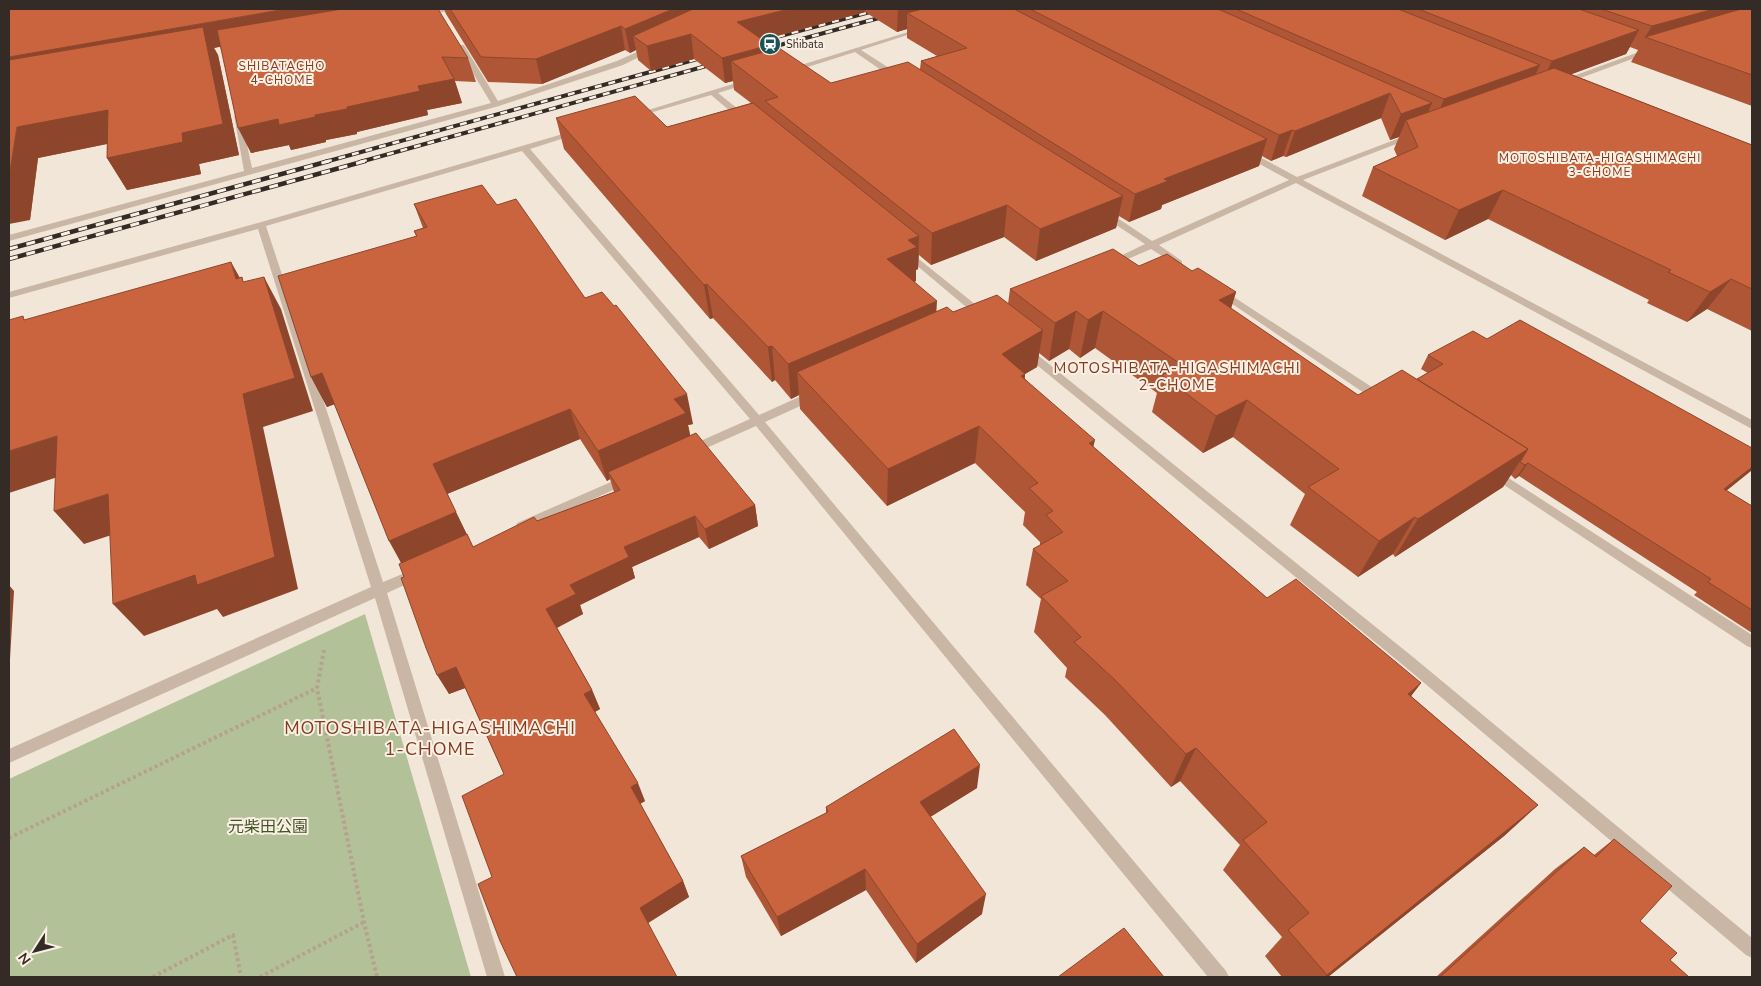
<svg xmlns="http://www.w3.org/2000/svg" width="1761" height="986" font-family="'Nunito Sans','Noto Sans JP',sans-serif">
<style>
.green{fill:#b2c198}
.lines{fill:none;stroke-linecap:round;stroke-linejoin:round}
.path{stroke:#b6a08e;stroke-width:4;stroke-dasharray:3 3;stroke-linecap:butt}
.minor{fill:#cab6a4;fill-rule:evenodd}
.rail-far1-casing{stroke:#352b26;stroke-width:4}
.rail-casing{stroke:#352b26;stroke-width:4.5}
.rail-far1{stroke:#faf0e4;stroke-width:2.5;stroke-dasharray:7;stroke-linecap:butt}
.rail{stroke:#faf0e4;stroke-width:3;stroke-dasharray:9;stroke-linecap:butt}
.wall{fill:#ae5635;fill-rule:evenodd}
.shaded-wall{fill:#8d462b}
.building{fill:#ca643e;stroke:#8d462b}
.labels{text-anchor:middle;stroke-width:4;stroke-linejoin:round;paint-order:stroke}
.far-poi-label{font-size:11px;fill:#352b26;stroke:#faf0e4;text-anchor:start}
.far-neighbourhood-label{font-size:12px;letter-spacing:1px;fill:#86391d;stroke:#faf0e4}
.neighbourhood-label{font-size:15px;letter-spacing:1px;fill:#86391d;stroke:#faf0e4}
.near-park-label{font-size:16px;fill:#435429;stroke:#faf0e4}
.near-neighbourhood-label{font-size:18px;letter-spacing:1px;fill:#86391d;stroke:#faf0e4}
</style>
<rect width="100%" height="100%" fill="#f2e6d8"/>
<path class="green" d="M365 614 471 977H9V779Z"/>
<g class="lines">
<path class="path" d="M324 650 317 688 364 922 377 977
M9 838 317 688
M153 977 233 935 241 977
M260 977 364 922"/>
<path class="minor" d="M443 9H456L424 16 421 14Z
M921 28 926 29 861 50 900 75V79H894L855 52 792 72 785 70Z
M458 45H464L498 101 617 61 648 47 655 49 623 65 499 106 9 241V235L244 171 234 115 241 117 252 168 491 103 457 47Z
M1647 49 1654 51 1564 84 1557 82Z
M746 80 753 82 718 93 748 117V121H742L711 95 636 117 632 115Z
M573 131 580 133 530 149 759 415 810 392H818L820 395 818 398 765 422 1226 971 1229 977H1208L756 426 695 453H687L685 450 687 447 750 419 522 151 266 226 383 582 417 568 422 569 424 573 422 577 387 593 505 977H487L375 598 9 763V749L371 587 258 229 9 298V292L258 223Z
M1410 134 1417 136 1303 180 1752 420V429L1296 183 1159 245 1182 261V265H1176L1151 249 1114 265 1111 266 1106 263 1145 244 1101 215V211H1107L1152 241 1289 180 1243 155V151H1249L1297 177Z
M905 248 986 313 987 315 986 317H978L902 253V249Z
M1220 288 1384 395 1386 398 1384 401H1376L1216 293 1215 291Z
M1025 347 1029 348 1413 657 1752 938V958L1746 955 1403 665 1021 352 1020 350 1021 348Z
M1493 468 1752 635V648L1747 646 1489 475 1487 472 1489 469Z
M627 475 633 479 631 482 527 529H517L516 526 517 523Z"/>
<g class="rail-far1-casing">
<path id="rail-far1" d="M751 44 881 9
M758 51 912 9
M325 162 708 56
M360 162 717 63"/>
</g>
<g class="rail-casing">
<path id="rail" d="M9 249 329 161
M9 259 365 161"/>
</g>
<use href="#rail-far1" class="rail-far1"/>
<use href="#rail" class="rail"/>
</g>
<path class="wall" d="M9 9 468 58 476 82 455 81 462 103 427 110 428 115 357 132V134L326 140V142L291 150 289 145 251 153 220 46 214 48 218 55 239 155 199 164 201 174 127 190 107 158V144L38 158 30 220Z
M444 9H1752V106L1631 62 1638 50 1630 47 1626 54 1571 74 1752 145V331L1707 309 1687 322 1647 303 1649 300 1488 219 1445 240 1362 196 1373 167 1397 156 1394 149 1399 137 1390 140 1381 118 1286 157 1283 156 1271 161 1262 156 1259 166 1162 205 1161 209 1129 222 1119 216 1116 228 1036 261 1004 237 931 265 919 255 918 269 916 270V281L914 282 936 311 953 312 1008 304 1010 289 1139 266 1192 271 1236 292 1231 309 1358 395 1417 379 1428 373 1421 369 1428 355 1487 339 1752 448V470L1726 491 1752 506V633L1694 595 1697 592 1519 476 1515 479 1511 475 1503 487 1395 557 1393 554 1358 577 1290 525 1305 494 1233 437 1203 453 1152 412 1157 393 1095 348 1080 358 1069 349 1049 361 1039 353 1037 367 1025 374V379L1093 447 1267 598 1421 683 1411 696 1538 805 1504 836 1328 977H1282L1265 956 1282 937 1223 870 1240 845 1180 781 1171 787 1105 715 1065 677 1067 668 1034 632 1041 599 1026 585 1033 549 1040 545V542L1023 525 1025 512 975 463 887 506 800 409 799 395 791 399 775 380 772 382 713 318 710 319 564 149 556 118 667 127 751 103 734 90 733 81 725 83 694 59 651 71 638 60 636 50 630 53 625 50 542 84 488 82 446 14ZM865 12 897 32 907 29V38L937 56 921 61 920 69 831 83 770 50 763 40Z
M414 204 497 205 585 298 693 424 688 425 690 436 755 505 758 526 709 549 699 537 632 567 635 578 580 605 583 614 557 628 592 690 600 709 595 712 645 801 640 804 683 881 689 897 648 923 492 877 504 774 465 688 449 694 404 577 401 563 334 404 327 407 311 377 416 236 414 231 423 228ZM580 439 607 481 610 479 614 492 537 521 473 547 447 494Z
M977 788 930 817 982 914 916 963 866 890 781 936 746 877 741 856 826 813V807Z
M1614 839 1640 921 1670 960 1689 977H1436L1555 869 1584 847 1594 855Z"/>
<path class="shaded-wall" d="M286 9H425L214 48 218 55 239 155 199 164 201 174 127 190 107 158 182 133 223 124 9 83V57Z
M673 9H730L633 36 636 50 630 53 625 29Z
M789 9H865V12L739 46 737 22Z
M898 9H973L907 13V29L897 32Z
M1714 9H1742L1645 37 1652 26Z
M621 26 625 50 542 84 536 59Z
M1639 30 1626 54 1540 86 1552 61Z
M691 34 694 59 651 71 647 46Z
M770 45 772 69 731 61 733 81 725 83 722 58Z
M1540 65 1528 90 1433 125 1444 99Z
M454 79 462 103 427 110 428 115 357 132V134L326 140V142L291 150 289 145 251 153 238 128 278 119 315 115 418 86Z
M1390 93 1381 118 1286 157 1295 131Z
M1432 103 1421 129 1406 120 1399 137 1390 140 1401 114Z
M108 110 126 140 38 158 30 220 9 224V177L17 127Z
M1292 130 1283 156 1271 161 1279 135Z
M1267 139 1259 166 1162 205 1161 209 1129 222 1135 194 1164 179Z
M1503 190 1488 219 1445 240 1459 210Z
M1123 196 1116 228 1036 261 1040 229Z
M1007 205 1004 237 931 265 932 233Z
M919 236 918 269 916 270V281L887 293V259L908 240Z
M231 262 249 294 236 279Z
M264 277 281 309 313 411 263 427 298 589 223 617 217 609 144 636 113 604 243 394Z
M1731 279 1707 309 1687 322 1710 292Z
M707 284 713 318 710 319 704 285Z
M1236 292 1224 330 1219 300Z
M937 301 935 335 797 372 799 395 791 399 788 364Z
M1076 311 1069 349 1049 361 1055 323Z
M1103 311 1095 348 1080 358 1088 320Z
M1043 330 1037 367 1025 374 1020 411 1002 354Z
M772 346 775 380 772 382 768 347Z
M322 373 338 403 327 407 311 377Z
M687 394 693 424 688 425 692 443 608 472 610 479 607 481 598 451 674 399Z
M1247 400 1233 437 1203 453 1216 416Z
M570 409 580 439 447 494 433 464Z
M979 426 975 463 887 506 888 469Z
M57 436 85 468 9 493V451Z
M1095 440 1086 477 1089 443Z
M1528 449 1503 487 1395 557 1418 519Z
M1528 463 1519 476 1515 479 1525 465Z
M1752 467V470L1711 503 1724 489Z
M108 494 136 527 84 544 54 511Z
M755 505 758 526 709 549 705 529Z
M456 512 470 541 405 570 389 541Z
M695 516 699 537 632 567 635 578 580 605 583 614 554 629 546 609 570 585 624 547Z
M1415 517 1393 554 1358 577 1379 541Z
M9 585 14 591 10 659H9Z
M456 667 468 687 449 694 437 675Z
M1421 683 1395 717 1408 694Z
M592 690 600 709 593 713 584 694Z
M1196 748 1180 781 1171 787 1186 754Z
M980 765 977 788 919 824 920 802Z
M638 783 645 801 638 805 631 787Z
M1538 805 1504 836 1328 977H1324Z
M865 869 866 890 781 936 777 917Z
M683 881 689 897 648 923 640 908Z
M986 894 982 914 916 963 917 944Z"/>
<path class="building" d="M9 9H286L9 57Z
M342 9H438L468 58 442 57 454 79 418 86 420 91 347 107V109L315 115V117L279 125 278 119 238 128 217 30Z
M450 9H673L625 29 621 26 536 59 481 57Z
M693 9H789L737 22 770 45 722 58 691 34 647 46 633 36Z
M922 9H1014L1267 139 1164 179 1168 181 1135 194 921 61 967 48 907 13Z
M1030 9H1218L1432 103 1401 114 1390 93 1295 131 1292 130 1279 135Z
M1236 9H1398L1540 65 1444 99Z
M1418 9H1579L1639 30 1552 61Z
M1601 9H1714L1652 26Z
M1741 9H1752V75L1645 37Z
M203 27 223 124 182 133 183 142 107 158 108 110 17 127 9 177V60Z
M779 48 831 83 908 62 1123 196 1040 229 1007 205 932 233 765 101 778 97 731 61Z
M1554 68 1752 145V289L1731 279 1710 292 1668 272 1671 270 1503 190 1459 210 1373 167 1418 147 1406 120Z
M635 96 667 127 753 103 919 236 908 240 917 247 887 259 937 301 788 364 772 346 768 347 707 284 704 285 556 118Z
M482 185 497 205 516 199 585 298 602 292 614 306 616 305 687 394 674 399 686 413 598 451 570 409 433 464 456 512 389 541 322 373 311 377 278 276 417 236 414 231 427 227 414 204Z
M1113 249 1139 266 1167 254 1192 271 1198 268 1236 292 1219 300 1358 395 1402 370 1528 449 1418 519 1415 517 1379 541 1308 487 1339 469 1247 400 1216 416 1162 375 1182 365 1103 311 1088 320 1076 311 1055 323 1010 289Z
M231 262 236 279 242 277 243 282 264 277 295 378 243 394 275 557 197 585 195 575 113 604 108 494 54 511 57 436 9 451V320L23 316 24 320Z
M997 295 1043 330 1002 354 1025 374 1021 376 1095 440 1089 443 1267 598 1296 579 1421 683 1408 694 1538 805 1327 975 1288 930 1309 913 1243 840 1267 822 1196 748 1186 754 1116 681 1074 642 1081 637 1041 596 1068 581 1033 549 1063 532 1046 515 1053 511 1029 488 1038 483 979 426 888 469 797 372 947 307 953 312Z
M1520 320 1752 448V467L1724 489 1752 506V610L1708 582 1711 579 1528 463 1525 465 1520 462 1528 449 1417 379 1443 364 1428 355 1473 331 1487 339Z
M696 433 755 505 705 529 695 516 624 547 629 557 570 585 576 594 546 609 592 690 584 694 638 783 631 787 683 881 640 908 677 977H517L500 941 478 884 492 877 462 796 504 774 456 667 437 675 426 648 401 578 404 577 399 564 467 534 473 547 534 517 537 521 620 490 608 472Z
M954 729 980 765 920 802 986 894 917 944 865 869 777 917 741 856 828 812 826 807Z
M1614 839 1672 886 1640 921 1677 953 1670 960 1689 977H1440L1584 847 1596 857Z
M1124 928 1164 977H1058Z"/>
<defs>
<g id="station-disc" transform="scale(1.125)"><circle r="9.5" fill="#1a5258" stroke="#faf0e4"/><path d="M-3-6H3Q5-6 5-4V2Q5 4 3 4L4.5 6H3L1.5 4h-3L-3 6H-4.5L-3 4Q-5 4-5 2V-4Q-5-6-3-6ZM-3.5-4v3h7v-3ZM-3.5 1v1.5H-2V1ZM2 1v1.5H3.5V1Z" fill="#fff"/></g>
</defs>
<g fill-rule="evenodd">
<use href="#station-disc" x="770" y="44"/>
</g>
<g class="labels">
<g class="far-poi-label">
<text x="786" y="48">Shibata</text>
</g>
<g class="far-neighbourhood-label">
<text x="282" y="70">SHIBATACHO<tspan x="282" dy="14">4-CHOME</tspan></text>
<text x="1600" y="162">MOTOSHIBATA-HIGASHIMACHI<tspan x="1600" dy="14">3-CHOME</tspan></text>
</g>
<g class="neighbourhood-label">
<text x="1177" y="373">MOTOSHIBATA-HIGASHIMACHI<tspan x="1177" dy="17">2-CHOME</tspan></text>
</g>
<g class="near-park-label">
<text x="268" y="832">元柴田公園</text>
</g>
<g class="near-neighbourhood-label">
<text x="430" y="734">MOTOSHIBATA-HIGASHIMACHI<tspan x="430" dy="21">1-CHOME</tspan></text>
</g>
</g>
<rect width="1761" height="986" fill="none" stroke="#352b26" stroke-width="20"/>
<g transform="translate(35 951) rotate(234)" stroke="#faf0e4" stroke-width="4" paint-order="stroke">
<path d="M0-4L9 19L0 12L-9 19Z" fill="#352b26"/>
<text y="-8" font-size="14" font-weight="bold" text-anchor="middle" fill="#352b26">N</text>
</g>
</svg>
